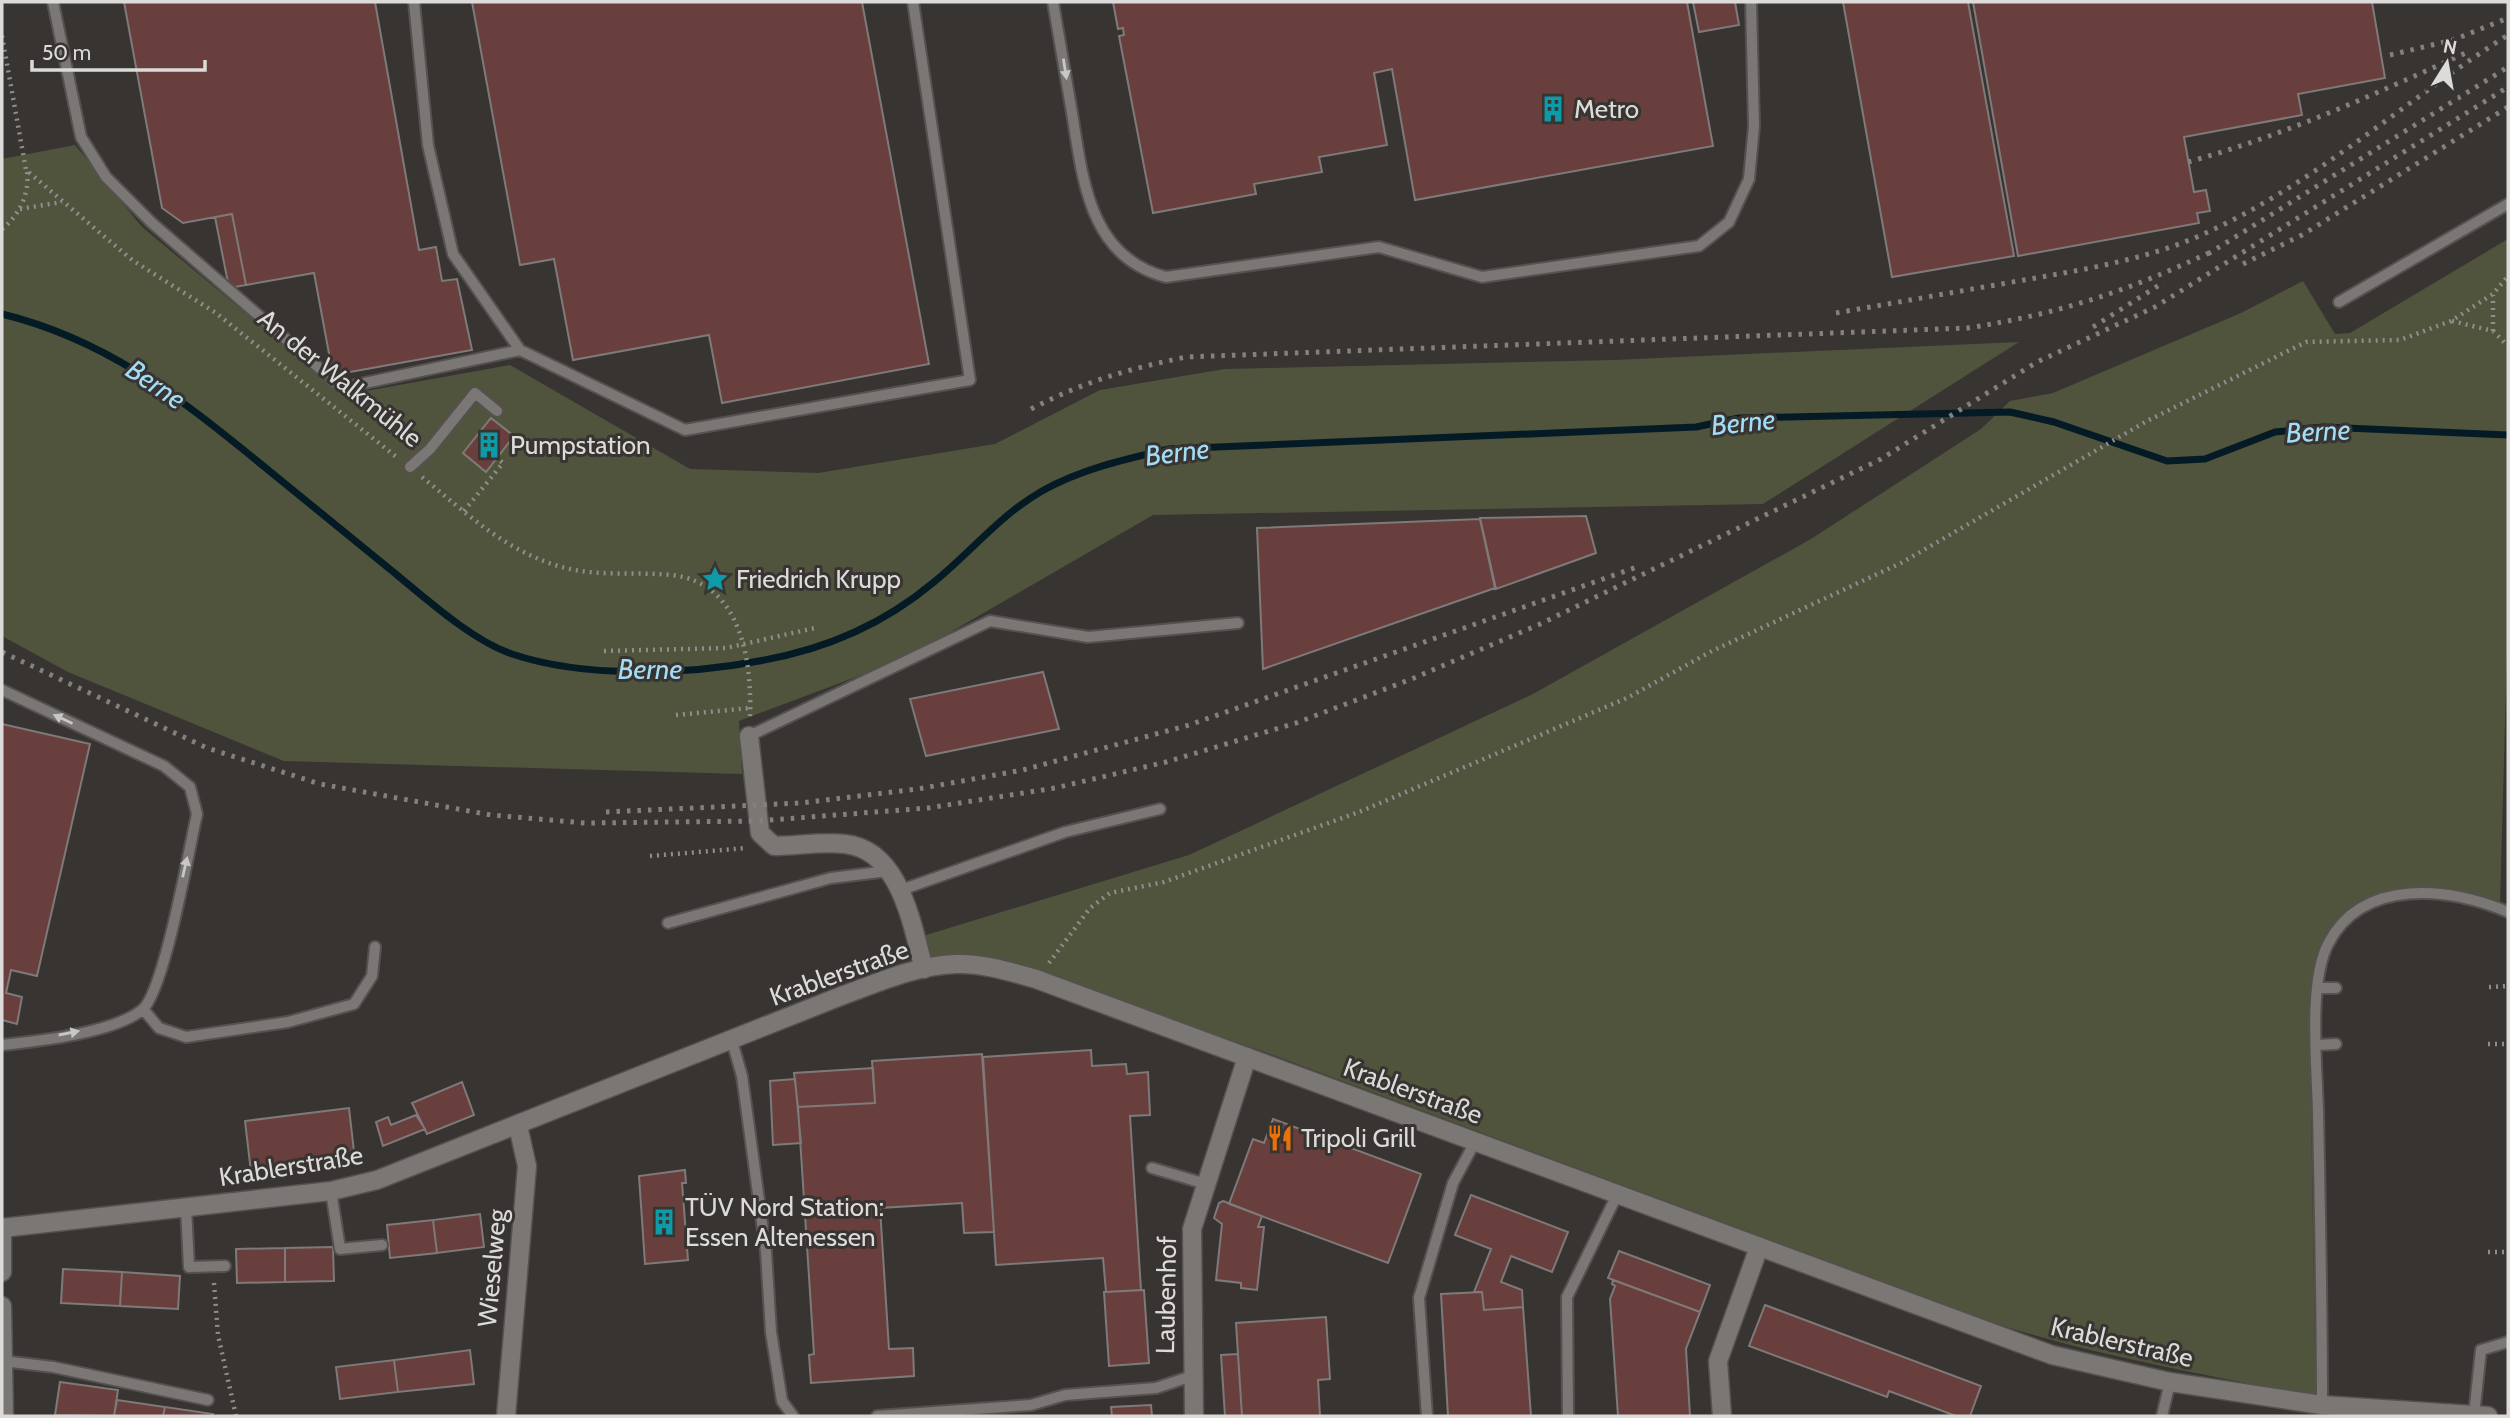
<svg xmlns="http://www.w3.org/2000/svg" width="2510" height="1418" font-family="Cabin,sans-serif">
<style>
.green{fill:#51543d}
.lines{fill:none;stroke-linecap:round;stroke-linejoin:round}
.stream{stroke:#041b25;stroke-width:7}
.building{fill:#683f3c;stroke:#7e7a79;stroke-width:2}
.lane-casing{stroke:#545150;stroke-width:14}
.street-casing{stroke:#545150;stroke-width:21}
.secondary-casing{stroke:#545150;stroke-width:21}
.path{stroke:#908d8c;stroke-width:4.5;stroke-dasharray:2 5;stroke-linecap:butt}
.lane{stroke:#7b7775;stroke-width:10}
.street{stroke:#7b7775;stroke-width:18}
.secondary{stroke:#7b7775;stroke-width:18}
.rail{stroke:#83807e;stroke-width:5;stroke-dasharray:3.5 7;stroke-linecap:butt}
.oneway{fill:#c9c7c6}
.labels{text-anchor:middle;stroke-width:6;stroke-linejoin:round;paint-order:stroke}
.poi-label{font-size:26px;fill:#dddbda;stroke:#383432;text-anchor:start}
.street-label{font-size:26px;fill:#dddbda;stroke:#383432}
.water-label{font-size:28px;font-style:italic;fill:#a2ddf8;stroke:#383432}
</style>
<rect width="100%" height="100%" fill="#383432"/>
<path class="green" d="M75 145 142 227 344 395 510 365 690 469 818 473 995 444 1100 390 1225 369 1614 360 2019 342 1763 504 1153 515 904 659 739 721 742 774 284 761 68 672 2 636V159Z
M2508 239V614L2500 905 2461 892 2380 896 2326 938 2316 963 2310 1046 2315 1348 2327 1398C2216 1377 2105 1358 1997 1324L1259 1050 1041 975 930 960 923 936 1189 855 1531 695 1811 539 1981 429 2010 401 2053 393 2241 313 2303 281 2335 334 2350 333Z"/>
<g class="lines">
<path class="stream" d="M2 314C104 339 176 395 256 460 299 495 343 531 386 566 421 594 470 640 512 654 583 678 686 675 759 661 823 650 884 624 934 582 971 552 1000 515 1042 491 1081 469 1126 459 1169 449L1696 427 1739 418 2010 412 2054 422 2167 461 2205 459 2275 432 2323 427 2508 435"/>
</g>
<path class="building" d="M124 2H375L419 250 436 247 442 281 457 279 472 350 333 375 314 273 246 285 232 214 183 223 162 208Z
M472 2H862L929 364 722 403 709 335 573 360 554 259 520 265Z
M1113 2H1687L1713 146 1415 200 1392 69 1374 73 1387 145 1319 157 1322 172 1254 184 1256 194 1153 213 1119 36 1124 35 1123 28 1118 29Z
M1693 2H1735L1739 25 1699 32Z
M1843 2H1968L2014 256 1892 277Z
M1973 2H2372L2385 78 2298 94 2302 115 2184 137 2194 192 2206 190 2210 211 2197 213 2199 223 2018 256Z
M232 214 246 285 229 288 215 217Z
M491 418 514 436 486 472 463 453Z
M1586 516 1596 553 1496 589 1480 518Z
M1480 519 1495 588 1263 669 1257 528Z
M1043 672 1059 729 926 756 910 699Z
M2 724 90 744 37 976 11 970 6 993 22 997 17 1024 2 1020Z
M1091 1050 1092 1066 1126 1064 1127 1074 1148 1072 1150 1115 1130 1116 1141 1290 1106 1292 1103 1258 996 1265 983 1057Z
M982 1054 994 1232 964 1233 962 1203 880 1208 889 1349 913 1348 914 1376 811 1383 809 1355 814 1354 798 1107 875 1103 872 1061Z
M873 1068 875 1103 798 1107 794 1073Z
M795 1079 801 1143 773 1145 770 1081Z
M462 1082 474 1115 427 1134 412 1103Z
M349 1108 355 1160 251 1172 245 1121Z
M416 1115 425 1129 383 1146 376 1122 388 1117 391 1125Z
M1273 1119 1421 1174 1388 1263 1229 1204 1253 1139 1264 1143Z
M685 1170 686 1183H682L688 1260 645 1264 639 1176Z
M1471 1195 1568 1232 1552 1272 1511 1256 1501 1282 1522 1290 1523 1307 1484 1310 1482 1292H1474L1491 1249 1455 1235Z
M1223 1201 1262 1216 1258 1227H1264L1257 1290 1241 1288V1283L1216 1280 1222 1224 1214 1218 1219 1203Z
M480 1214 484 1247 437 1253 433 1220Z
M433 1220 437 1253 390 1258 387 1225Z
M333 1247 334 1281 285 1282V1248Z
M285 1248V1282L237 1283 236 1249Z
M1619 1251 1710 1285 1700 1312 1608 1278Z
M63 1269 122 1272 120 1306 61 1303Z
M122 1272 180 1276 178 1309 120 1306Z
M1613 1280 1700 1312 1686 1349 1690 1416H1618L1610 1299 1615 1286 1612 1284Z
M1144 1290 1149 1363 1109 1366 1104 1292Z
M1482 1292 1484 1310 1523 1307 1531 1416H1448L1441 1294Z
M1765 1305 1981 1386 1970 1416H1956L1889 1391 1887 1397 1749 1346Z
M1326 1317 1330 1379 1318 1380 1320 1416H1242L1236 1323Z
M470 1350 474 1384 398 1392 394 1360Z
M1238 1354 1242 1416H1225L1221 1355Z
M394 1360 398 1392 340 1399 336 1367Z
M60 1382 118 1390 114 1416 55 1415Z
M117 1400 165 1407 163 1416H114Z
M1151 1405 1152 1416H1112L1111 1407Z
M165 1407 213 1414V1416H163Z"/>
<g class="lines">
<g class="lane-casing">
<path id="lane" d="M53 2 81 137 106 177 152 223 325 373
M414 2 428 145 453 254 520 350
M1053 2C1059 39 1066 76 1072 113 1083 180 1089 257 1166 277L1379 247 1482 277 1699 246 1729 222 1749 179 1754 126 1751 2
M2339 302 2508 204
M332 381 346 387 520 350 685 430 970 380 913 2
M410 467 430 449 475 393 497 411
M2 690 164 766 190 787 197 814C189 849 164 993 142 1010 113 1033 39 1041 2 1045
M749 736 990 621 1088 637 1238 623
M901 890 1065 832 1160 809
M668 923 831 878 888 871
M2317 988H2336
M143 1009 159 1028 186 1037 288 1022 354 1004 372 976 375 947
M732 1041 742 1076 766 1252 771 1332 782 1401 793 1416
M2317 1045 2336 1044
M1152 1168 1206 1184
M331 1191 340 1249 382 1245
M186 1208 189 1267 225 1266
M3 1361 53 1367 208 1400
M2322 1405C2322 1307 2320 1210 2318 1112 2317 1067 2308 983 2328 944 2362 877 2451 887 2508 912
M2474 1415 2481 1350 2508 1342
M877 1416 1031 1405 1065 1395 1156 1388 1192 1376
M1427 1416 1419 1298 1453 1183 1475 1142
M1568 1416 1567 1297 1617 1195
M2162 1416 2170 1382"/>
</g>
<g class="street-casing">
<path id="street" d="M749 736 760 833 774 846C797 846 822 841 845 844 901 850 912 926 924 969
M2 1272V1228
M2 1306 4 1416
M506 1416 527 1166 518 1126
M1194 1416 1192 1229 1247 1057
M1722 1416 1718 1361 1759 1247"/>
</g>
<g class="secondary-casing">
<path id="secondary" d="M2 1228 331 1191 377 1180 841 996C877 983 917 965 956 964 983 963 1011 972 1036 979L2052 1355 2170 1382 2322 1405 2488 1416"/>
</g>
<path class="path" d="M2 36 26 170 132 260 216 313 399 459
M20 209 62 202
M2 229C19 216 30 193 27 171
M2452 321 2493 331 2508 346
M2493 331V295
M422 477C465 512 502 548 555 565 594 578 631 571 671 575 742 582 752 662 750 718
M464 511 503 463 497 458
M604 651 726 648 815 628
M676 715 750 708
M650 856 747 848
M1049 963 1090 908 1110 893 1164 882 1359 812 1627 698 1712 651 1901 563 2147 421 2306 342 2400 340 2451 321 2493 294 2508 276
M2489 987 2508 986
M2488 1044H2508
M2488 1252H2508
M214 1283 218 1335 236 1416"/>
<use href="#lane" class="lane"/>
<use href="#street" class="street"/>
<use href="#secondary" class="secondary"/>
<path class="rail" d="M2390 55 2453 40 2508 18
M2188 162C2286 135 2377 93 2470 51
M2208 254 2508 67
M2243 264 2302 235 2508 107
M1836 313C1899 302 1961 291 2024 280 2087 269 2150 259 2208 232 2317 182 2407 99 2508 35
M2093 327 2164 282
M1031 409C1083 382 1128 369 1186 357L1968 328C2063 313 2128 291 2215 250
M2 652 207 748 320 784 491 815 585 823 757 821 928 808 1055 788 1166 762 1296 723 1414 678 1538 625 1881 459 2037 362 2155 307 2508 87
M606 812 801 803 918 789 1023 770 1189 725 1640 566"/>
</g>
<defs><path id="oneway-solid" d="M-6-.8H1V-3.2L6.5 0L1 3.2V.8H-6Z" transform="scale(1.75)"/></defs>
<g class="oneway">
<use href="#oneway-solid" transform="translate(1065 69) rotate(81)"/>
<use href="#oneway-solid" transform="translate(63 719) rotate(-155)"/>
<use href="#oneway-solid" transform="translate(185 867) rotate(-77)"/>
<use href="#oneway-solid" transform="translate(69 1033) rotate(-11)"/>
</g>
<defs>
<g id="building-bare" transform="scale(2.1)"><path d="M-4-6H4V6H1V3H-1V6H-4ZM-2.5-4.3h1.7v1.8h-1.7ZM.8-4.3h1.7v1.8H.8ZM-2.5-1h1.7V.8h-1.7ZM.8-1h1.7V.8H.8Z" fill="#0f9aa8" stroke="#383432" stroke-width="2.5" paint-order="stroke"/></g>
<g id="sight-bare" transform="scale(2.1)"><path d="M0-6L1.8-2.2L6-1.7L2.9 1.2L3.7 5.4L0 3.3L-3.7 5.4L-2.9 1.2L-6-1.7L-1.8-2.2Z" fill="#0f9aa8" stroke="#383432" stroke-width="2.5" paint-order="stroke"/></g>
<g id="restaurant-bare" transform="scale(2.1)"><path d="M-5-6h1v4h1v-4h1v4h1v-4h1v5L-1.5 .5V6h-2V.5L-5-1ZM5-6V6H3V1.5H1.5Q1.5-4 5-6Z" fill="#e8710a" stroke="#383432" stroke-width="2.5" paint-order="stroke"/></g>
</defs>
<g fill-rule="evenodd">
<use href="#building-bare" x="1553" y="109"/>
<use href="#building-bare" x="489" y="445"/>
<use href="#sight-bare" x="715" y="579"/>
<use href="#restaurant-bare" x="1280" y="1138"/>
<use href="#building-bare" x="664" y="1222"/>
</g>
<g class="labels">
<g class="poi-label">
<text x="1574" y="118">Metro</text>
<text x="510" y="454">Pumpstation</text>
<text x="736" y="588">Friedrich Krupp</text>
<text x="1301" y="1147">Tripoli Grill</text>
<text x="685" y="1216">TÜV Nord Station:<tspan x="685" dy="30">Essen Altenessen</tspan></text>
</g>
<g class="street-label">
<text transform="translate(340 378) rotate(39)" y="9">An der Walkmühle</text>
<text transform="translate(839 973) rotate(-20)" y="9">Krablerstraße</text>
<text transform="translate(1413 1091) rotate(20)" y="9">Krablerstraße</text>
<text transform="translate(291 1166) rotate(-9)" y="9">Krablerstraße</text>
<text transform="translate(492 1268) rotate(-85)" y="9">Wieselweg</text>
<text transform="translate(1166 1295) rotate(-89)" y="9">Laubenhof</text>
<text transform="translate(2122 1342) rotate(13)" y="9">Krablerstraße</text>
</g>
<g class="water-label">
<text transform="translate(156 384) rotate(34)" y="10">Berne</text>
<text transform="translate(1743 422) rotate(-6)" y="10">Berne</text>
<text transform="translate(2318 431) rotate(-3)" y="10">Berne</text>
<text transform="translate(1177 452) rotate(-7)" y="10">Berne</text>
<text x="650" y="679">Berne</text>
</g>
</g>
<rect width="2510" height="1418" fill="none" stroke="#dddbda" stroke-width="7"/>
<g transform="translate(2447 63) rotate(11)" stroke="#383432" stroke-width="5" paint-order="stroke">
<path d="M0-5L12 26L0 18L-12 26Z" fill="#dddbda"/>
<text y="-10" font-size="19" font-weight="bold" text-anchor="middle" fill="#dddbda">N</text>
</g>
<path d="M32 60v10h173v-10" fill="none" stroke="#dddbda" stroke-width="3.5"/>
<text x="42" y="60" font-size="21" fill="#dddbda" stroke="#383432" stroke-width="5" paint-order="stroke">50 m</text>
</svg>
